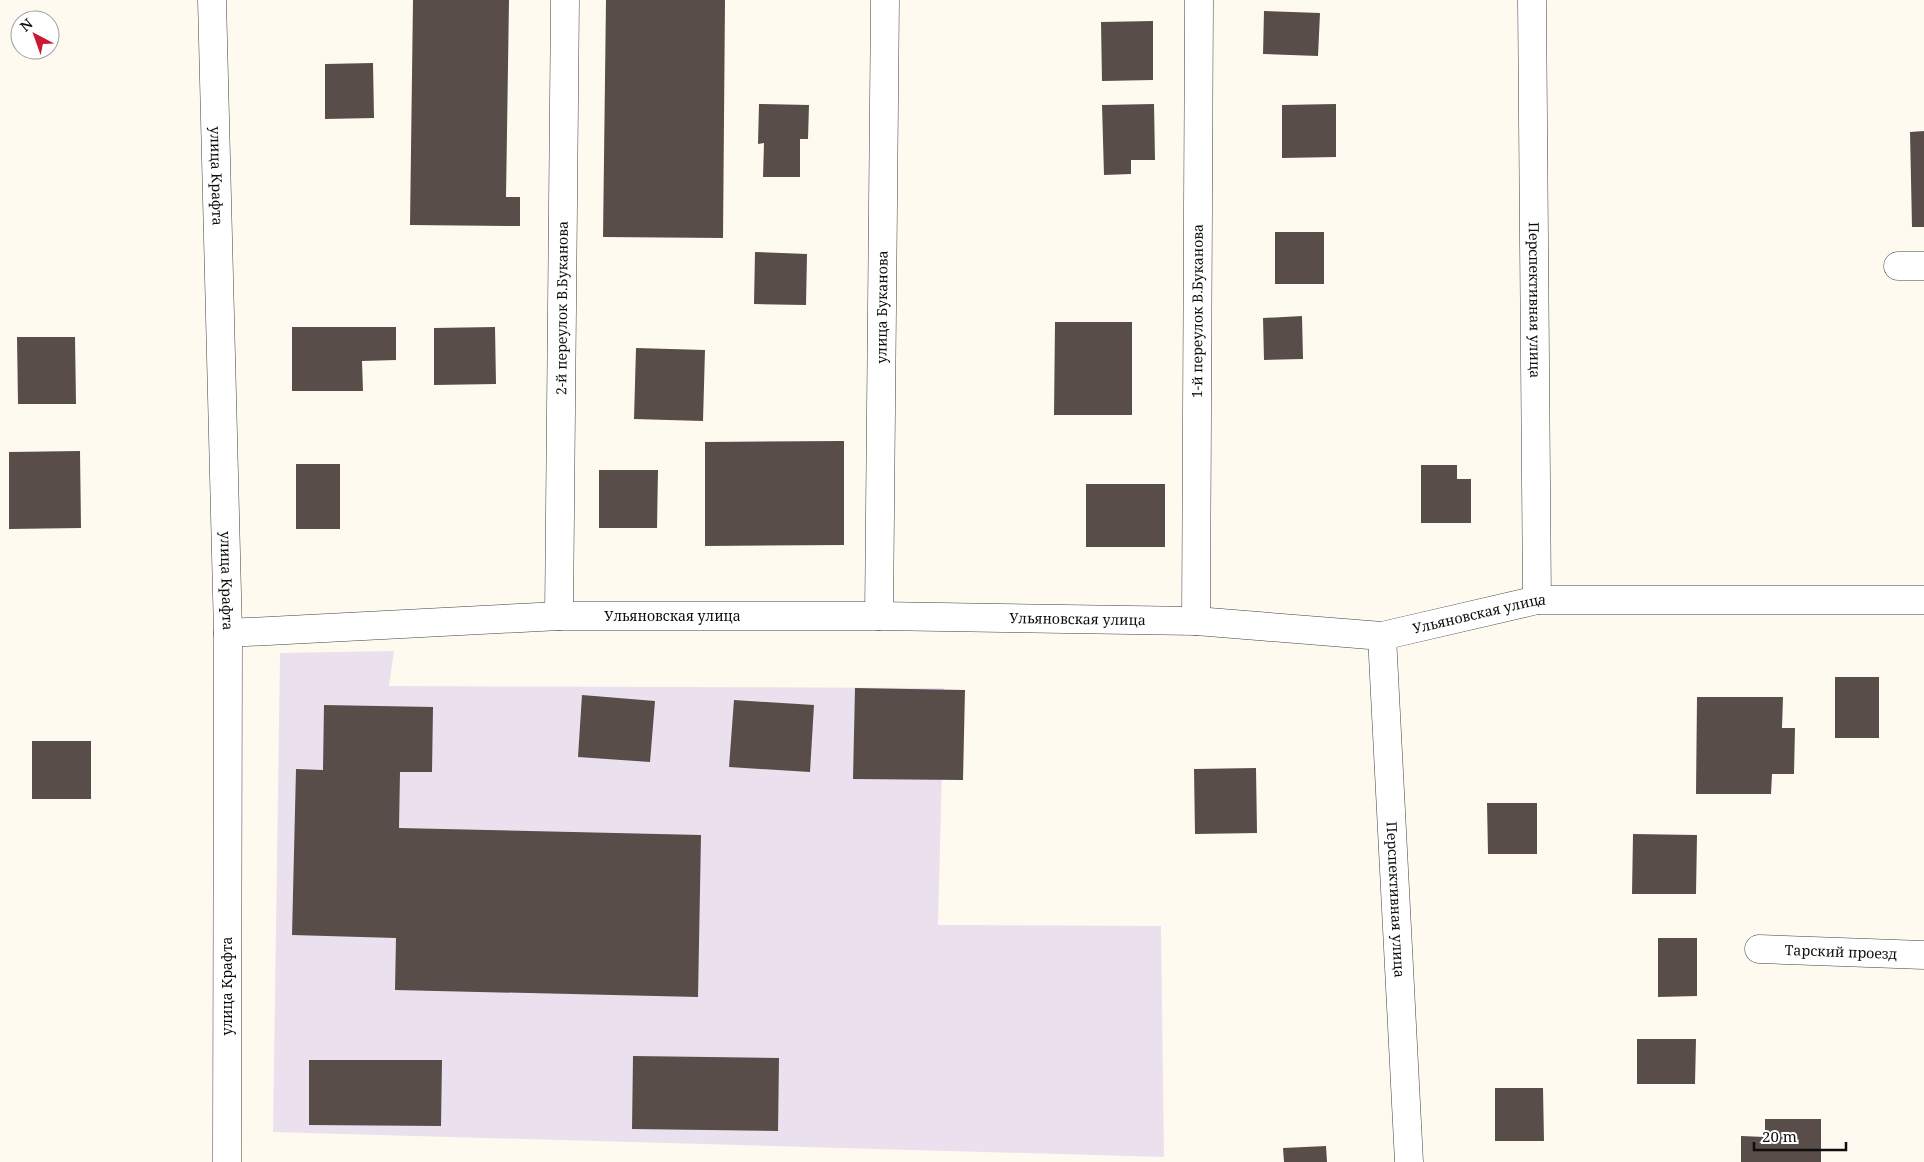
<svg xmlns="http://www.w3.org/2000/svg" width="1924" height="1162" font-family="'Noto Serif',serif">
<style>
.industrial{fill:#ebe1ee}
.building{fill:#584d49}
.lines{fill:none;stroke-linecap:round;stroke-linejoin:round}
.minor-casing{stroke:#414141;stroke-width:29}
.minor{stroke:#fff;stroke-width:28}
.labels{text-anchor:middle;stroke-width:5;stroke-linejoin:round;paint-order:stroke}
.street-label{font-size:14px;fill:#0e0e0e;stroke:#fff}
</style>
<rect width="100%" height="100%" fill="#fffaef"/>
<path class="industrial" d="M394 651 389 686 944 688 938 925 1161 926 1164 1157 273 1132 280 653Z"/>
<path class="building" d="M413 0H509L506 197H520V226L410 225Z
M606 0H725L723 238 603 237Z
M1264 11 1320 13 1318 56 1263 54Z
M1153 21V80L1102 81 1101 22Z
M373 63 374 118 325 119V64Z
M759 104 809 105 808 139H800V177H763L764 143 758 144Z
M1154 104 1155 160H1131V174L1104 175 1102 105Z
M1336 104V157L1282 158V105Z
M1924 131V227H1912L1910 132Z
M1275 232H1324V284H1275Z
M755 252 807 254 806 305 754 304Z
M1302 316 1303 359 1264 360 1263 318Z
M1055 322H1132V415H1054Z
M292 327H396V360L362 361 363 391H292Z
M495 327 496 384 434 385V328Z
M17 337H75L76 404H18Z
M636 348 705 350 703 421 634 419Z
M844 441V545L705 546V442Z
M80 451 81 528 9 529V452Z
M296 464H340V529H296Z
M1421 465H1457V479H1471V523H1421Z
M599 470H658L657 528H599Z
M1086 484H1165V547H1086Z
M1835 677H1879V738H1835Z
M855 688 965 690 963 780 853 779Z
M582 695 655 701 650 762 578 757Z
M1697 697H1783L1782 728H1795L1794 774H1772L1771 794H1696Z
M734 700 814 705 810 772 729 767Z
M324 705 433 707 432 772H400L399 828 701 835 698 997 395 990 396 938 292 935 296 769 323 770Z
M32 741H91V799H32Z
M1256 768 1257 833 1195 834 1194 769Z
M1487 803H1537V854H1488Z
M1633 834 1697 835 1696 894H1632Z
M1658 938H1697V996L1658 997Z
M1637 1039H1696L1695 1084H1637Z
M633 1056 779 1058 778 1131 632 1129Z
M309 1060H442L441 1126 309 1125Z
M1495 1088H1543L1544 1141H1495Z
M1765 1119H1821V1162H1741V1136L1765 1137Z
M1326 1146 1327 1162H1284L1283 1148Z"/>
<g class="lines">
<g class="minor-casing">
<g id="minor">
<path id="s1" d="M212 0 228 633 227 1162"/>
<path id="s2" d="M1532 0 1537 600"/>
<path d="M1898 266H1924"/>
<path id="s3" d="M559 616 565 0"/>
<path id="s4" d="M879 616 885 0"/>
<path id="s5" d="M1196 621 1199 0"/>
<path id="s6" d="M228 633 559 616H879L1196 621 1382 636 1537 600H1924"/>
<path id="s7" d="M1382 636 1409 1162"/>
<path id="s8" d="M1759 949 1924 955"/>
</g>
</g>
<use href="#minor" class="minor"/>
</g>
<g class="labels">
<g class="street-label">
<text dy="5" stroke="none"><textPath href="#s1" startOffset="176">улица Крафта</textPath></text>
<text dy="5" stroke="none"><textPath href="#s2" startOffset="300">Перспективная улица</textPath></text>
<text dy="5" stroke="none"><textPath href="#s3" startOffset="308">2-й переулок В.Буканова</textPath></text>
<text dy="5" stroke="none"><textPath href="#s4" startOffset="309">улица Буканова</textPath></text>
<text dy="5" stroke="none"><textPath href="#s5" startOffset="310">1-й переулок В.Буканова</textPath></text>
<text dy="5" stroke="none"><textPath href="#s1" startOffset="581">улица Крафта</textPath></text>
<text dy="5" stroke="none"><textPath href="#s6" startOffset="1255">Ульяновская улица</textPath></text>
<text dy="5" stroke="none"><textPath href="#s6" startOffset="445">Ульяновская улица</textPath></text>
<text dy="5" stroke="none"><textPath href="#s6" startOffset="850">Ульяновская улица</textPath></text>
<text dy="5" stroke="none"><textPath href="#s7" startOffset="264">Перспективная улица</textPath></text>
<text dy="5" stroke="none"><textPath href="#s8" startOffset="82">Тарский проезд</textPath></text>
<text transform="translate(227 986) rotate(-90)" y="5">улица Крафта</text>
</g>
</g>
<g transform="translate(35 35) rotate(319)"><circle r="24" fill="#ffffff" stroke="#9f9f9f"/>
<path d="M0-4L9 19L0 12L-9 19Z" fill="#cc1832"/>
<text y="-8" font-size="14" font-weight="bold" text-anchor="middle" fill="#0e0e0e">N</text>
</g>
<path d="M1754 1142v8h92v-8" fill="none" stroke="#0e0e0e" stroke-width="2.5"/>
<text x="1762" y="1142" font-size="15" fill="#0e0e0e" stroke="#ffffff" stroke-width="4" paint-order="stroke">20 m</text>
</svg>
